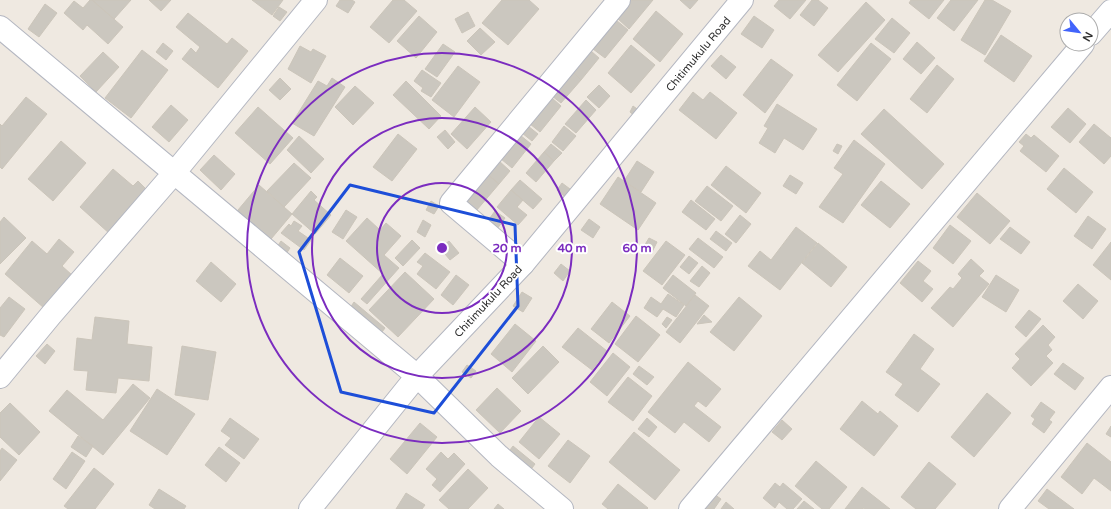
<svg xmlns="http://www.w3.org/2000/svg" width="1111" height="509" font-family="'Varela Round',sans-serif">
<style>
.building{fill:#cbc7bf;stroke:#cbc5ba}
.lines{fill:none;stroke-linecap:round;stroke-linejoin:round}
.street-casing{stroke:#b4b7c1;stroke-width:24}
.secondary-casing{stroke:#b4b7c1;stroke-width:24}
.street{stroke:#fff;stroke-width:22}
.secondary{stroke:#fff;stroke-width:22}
.marked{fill:none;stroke:#1d4ed8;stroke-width:3;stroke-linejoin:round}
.ring{fill:none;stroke:#7b2cbf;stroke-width:2}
.labels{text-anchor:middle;stroke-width:4;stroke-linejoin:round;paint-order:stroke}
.street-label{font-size:11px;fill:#2e2e2e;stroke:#fff}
.centre{fill:#7b2cbf;stroke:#fff;stroke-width:2}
.ring-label{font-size:12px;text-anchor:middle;font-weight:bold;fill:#7b2cbf;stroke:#fff;stroke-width:4;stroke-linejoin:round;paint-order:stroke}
</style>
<rect width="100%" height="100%" fill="#efe9e1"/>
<path class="building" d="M90 0H92L123 27 108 44 87 25 83 30 64 13 74 1 83 8Z
M92 0H131L114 19Z
M149 0H171L161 11Z
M252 0H283L272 15Z
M340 0H352L355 2 348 13 336 6Z
M393 0H404L417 11 389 43 370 27Z
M502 0H529L539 9 508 45 482 23Z
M632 0H653L629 29 617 18Z
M680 0H698L690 9Z
M779 0H806L790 19 774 6Z
M812 0H818L828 8 814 26 800 15Z
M911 0H944L929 19 909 3Z
M951 0H978L954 31 937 18Z
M985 0H992L1011 11 985 55 961 40Z
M866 2 885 20 838 72 818 55Z
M45 4 57 13 39 37 28 29Z
M279 7 287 12 280 21 273 16Z
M656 11 683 34 660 62 633 39Z
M468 12 475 26 462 33 455 19Z
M188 13 227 44 232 38 248 51 218 88 182 59 191 48 196 53 200 47 176 27Z
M419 16 437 32 416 58 397 41Z
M754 16 774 30 762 48 741 34Z
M892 18 910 33 894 53 875 39Z
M616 20 628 30 605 58 593 49Z
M480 28 495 42 481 55 467 41Z
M1001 35 1032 56 1014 82 984 61Z
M917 42 935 58 921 74 903 59Z
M163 43 173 51 166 60 156 52Z
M871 43 891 59 857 101 837 85Z
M443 44 455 52 437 77 425 69Z
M631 45 655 65 631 93 608 73Z
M300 46 311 52 313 49 326 56 311 83 288 69Z
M142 50 168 70 131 118 105 98Z
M591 51 599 58 581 80 573 72Z
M103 52 119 67 96 92 80 76Z
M721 55 736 67 726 79 711 66Z
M771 59 793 75 765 113 743 95Z
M937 65 954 79 927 113 910 99Z
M458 66 480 82 454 117 432 100Z
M422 70 441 83 431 97 421 91 423 88 414 81Z
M573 72 581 80 561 103 552 96Z
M280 78 291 89 280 100 269 90Z
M332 78 345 87 314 136 292 123 318 81 327 86Z
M406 81 441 116 429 129 393 95Z
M599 85 610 96 599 108 587 97Z
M355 86 374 103 353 125 335 107Z
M693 92 703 100 710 92 737 113 716 139 679 110Z
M26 97 47 114 2 169 0 167V124L2 126Z
M552 98 561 106 540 132 530 124Z
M586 100 596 110 576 133 565 124Z
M777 104 817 129 803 150 784 138 775 153 759 143 768 128 764 126Z
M171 105 188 120 169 142 152 127Z
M633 106 640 111 636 117 630 112Z
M258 107 293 138 270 164 235 133Z
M475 107 491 122 467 149 451 134Z
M1068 108 1086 124 1070 143 1051 127Z
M884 109 944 164 922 189 861 134Z
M1094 124 1111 138V156L1104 164 1079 142Z
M528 126 538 134 532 141 522 133Z
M564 126 576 136 563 151 552 142Z
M445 130 455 142 448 149 437 137Z
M398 134 417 149 392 181 373 167Z
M1026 134 1031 138 1034 135 1059 156 1046 172 1020 151 1024 146 1019 142Z
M520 135 531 144 512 168 501 159Z
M299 136 324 159 311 173 287 150Z
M854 140 885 164 843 223 819 207 843 174 834 168Z
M61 141 86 163 53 201 28 179Z
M551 144 562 153 554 161 544 152Z
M837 144 842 146 838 154 833 151Z
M544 152 554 161 536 182 526 173Z
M214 155 235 174 221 190 200 170Z
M498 160 510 171 499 184 486 173Z
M637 161 654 172 641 192 624 181Z
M294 163 311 178 284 207 267 191Z
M726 166 761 193 746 213 711 185Z
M1064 168 1093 192 1076 213 1047 189Z
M113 169 133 186 138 181 148 191 110 234 80 207Z
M486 173 499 184 476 211 463 200Z
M790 175 803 183 796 194 783 186Z
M618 177 656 203 638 230 600 204Z
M520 180 542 199 533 209 511 190Z
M881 181 910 204 890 228 861 205Z
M562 183 570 189 564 196 557 190Z
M259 185 292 214 266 245 233 216Z
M707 186 733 206 721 221 695 201Z
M511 190 523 200 517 207 527 215 518 225 497 207Z
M311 191 317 197 314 200 331 215 315 234 292 214Z
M977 193 1010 221 990 244 957 217Z
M691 200 715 219 706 230 682 212Z
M431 201 439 206 434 214 426 210Z
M346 210 357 217 343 239 332 232Z
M495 211 505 218 497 229 487 222Z
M740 215 751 224 736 243 725 234Z
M1088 216 1106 229 1092 249 1074 236Z
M4 217 26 238 0 264V222Z
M367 218 380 230 386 223 401 236 384 255 399 268 367 304 361 299 383 274 346 241Z
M589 219 600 227 593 238 581 230Z
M423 220 431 225 425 237 417 232Z
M294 221 302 226 298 231 311 240 304 250 281 233 289 224 291 226Z
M950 225 971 241 953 264 933 248Z
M796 227 817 243 780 290 748 266 760 251 771 260Z
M1010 227 1030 242 1021 254 1000 239Z
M716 231 732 243 726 251 710 239Z
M649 238 657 242 652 252 643 248Z
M698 238 723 257 714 268 689 249Z
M59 239 74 252 62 266 72 275 44 308 5 274 32 241 47 254Z
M412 240 420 248 403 266 395 258Z
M281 241 290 248 284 257 275 250Z
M449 241 459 253 450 260 440 248Z
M666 241 685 255 662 285 643 271Z
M1111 242V280L1093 265Z
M818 243 847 267 831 287 802 263Z
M425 253 450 272 436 289 417 274 423 266 417 262Z
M689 256 698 263 689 274 680 267Z
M340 258 363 276 349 293 327 275Z
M971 259 984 271 979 276 989 284 953 327 931 308 950 287 953 289 962 278 958 274Z
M918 261 931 271 923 281 933 289 922 302 900 283Z
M211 262 236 284 221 302 196 281Z
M561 264 570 271 563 281 554 273Z
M702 266 710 273 699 287 690 281Z
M405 272 434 299 398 337 369 310Z
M456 275 469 285 453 305 441 295Z
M673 275 696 293 686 306 663 288Z
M996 275 1019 290 1006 312 982 297Z
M1078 284 1098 301 1083 319 1063 301Z
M522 292 532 298 523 312 513 306Z
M668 294 684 305 676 317 663 309 657 317 644 308 651 297 661 304Z
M695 295 709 306 680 343 666 332Z
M9 297 25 309 4 337 0 335V308Z
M739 297 762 316 734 351 710 332Z
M354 302 385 328 379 336 348 311Z
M612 302 630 316 609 343 591 329Z
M1029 310 1041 319 1026 337 1015 327Z
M704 315 712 322 697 324Z
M636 316 660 335 638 362 615 344Z
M95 317 129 321 127 344 152 347 149 381 118 378 116 393 86 390 88 371 74 370 77 338 92 340Z
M667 317 672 320 666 328 662 324Z
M515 324 536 341 512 372 491 354Z
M1043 325 1055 337 1048 345 1052 350 1046 356 1053 363 1031 386 1012 368 1020 359 1015 354Z
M578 328 607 351 592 370 562 347Z
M914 334 934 349 920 369 940 384 918 412 895 395 903 384 886 372Z
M47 344 55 351 45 364 36 356Z
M182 346 216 352 208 400 175 395Z
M543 346 559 362 528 394 512 378Z
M613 353 630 367 607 396 590 382Z
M688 362 721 389 706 407 698 401 694 406 721 427 709 442 684 422 675 433 648 412Z
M1063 363 1084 378 1075 390 1054 374Z
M467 365 476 371 471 378 462 372Z
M639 366 654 377 647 385 633 374Z
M628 377 652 396 633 421 608 402Z
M133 384 150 398 103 455 49 411 67 390 103 420Z
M497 388 521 411 500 433 476 410Z
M157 389 195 414 167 455 130 431Z
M987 393 1011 413 974 457 951 437Z
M862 401 878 414 880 411 898 426 874 456 840 429Z
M1041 402 1055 412 1049 420 1052 422 1044 433 1032 424 1035 419 1031 416Z
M10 403 40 432 19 455 0 437V413Z
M539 417 560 434 539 459 519 442Z
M230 418 259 439 244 459 225 445 231 438 221 431Z
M647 418 657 427 649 437 638 429Z
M782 420 792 429 782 440 772 432Z
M420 423 437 437 407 474 390 459Z
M1111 426V437L1106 434Z
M634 432 680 470 655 500 609 462Z
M78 436 93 446 86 457 71 447Z
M568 440 590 456 570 483 548 466Z
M1087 443 1111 462V491L1094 478 1082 494 1061 477Z
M513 446 535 464 529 472 507 454Z
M219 447 240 463 226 482 205 465Z
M2 448 17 460 0 481V451Z
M72 452 85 461 66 489 53 479Z
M441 452 448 459 454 453 465 464 440 492 432 485 437 479 426 469Z
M816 461 847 487 829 509H822L795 486Z
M929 462 956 484 935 509H916L901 497Z
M94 468 114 484 95 509H68L64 506Z
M468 469 488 488 468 509H449L439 500Z
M775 483 780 487 783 483 802 499 793 509H787L779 502 775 508 763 498Z
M618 484 648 508 647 509H608L602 504Z
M862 487 890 509H865L863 508 862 509H845Z
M159 489 186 506 184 509H155L149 505Z
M1047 489 1074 509H1049L1038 501Z
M711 492 721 499 714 509H698Z
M406 493 425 505 422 509H396Z
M804 501 814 509H797Z
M726 502 734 509H721Z
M498 504 504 509H494Z"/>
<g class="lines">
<g class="street-casing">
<path id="street" d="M0 27 417 376 499 456 562 509
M1091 34 1111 11
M523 264 451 203 619 0
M0 377 51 315 175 172 316 0
M690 509 1083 44
M1010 509 1111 387"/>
</g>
<g class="secondary-casing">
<path id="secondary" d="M310 509 417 376 523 264 742 0"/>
</g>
<use href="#street" class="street"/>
<use href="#secondary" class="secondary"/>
</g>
<path class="marked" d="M350 185 515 225 518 306 434 413 341 392 299 252Z"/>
<g class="ring">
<circle cx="442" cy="248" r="65"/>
<circle cx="442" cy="248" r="130"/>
<circle cx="442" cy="248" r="195"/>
</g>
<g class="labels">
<g class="street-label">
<text transform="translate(698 54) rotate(-50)" y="4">Chitimukulu Road</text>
<text transform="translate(488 301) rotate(-47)" y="4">Chitimukulu Road</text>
</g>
</g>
<circle cx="442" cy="248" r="6" class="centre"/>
<g class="ring-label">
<text x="507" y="252">20 m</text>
<text x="572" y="252">40 m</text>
<text x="637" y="252">60 m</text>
</g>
<g transform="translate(1079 32) rotate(119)"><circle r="19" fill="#ffffff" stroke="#ababab"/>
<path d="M0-3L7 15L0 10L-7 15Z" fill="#4264fb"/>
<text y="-6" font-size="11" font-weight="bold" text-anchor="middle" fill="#2e2e2e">N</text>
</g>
</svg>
